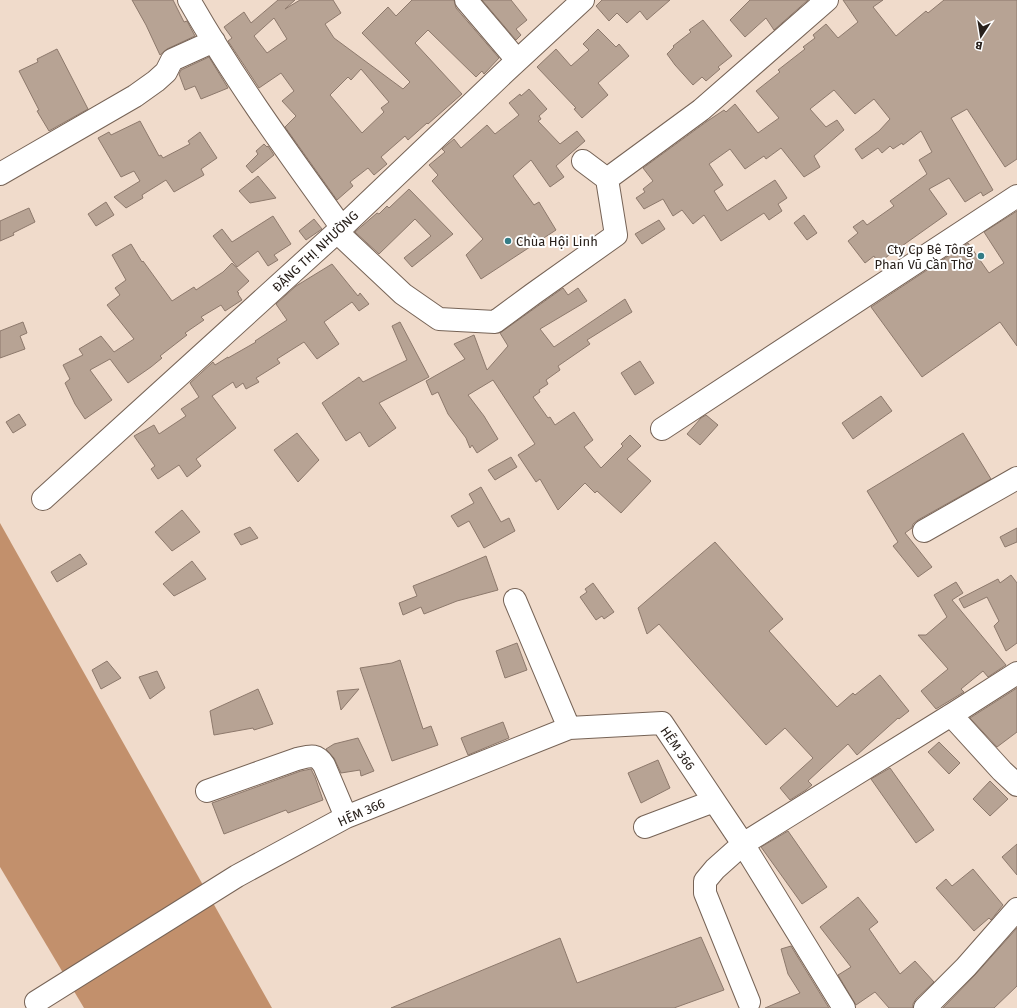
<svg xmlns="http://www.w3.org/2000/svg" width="1017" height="1008" font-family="'Fira Sans',sans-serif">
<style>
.water{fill:#c2906c}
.building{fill:#b7a394;stroke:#8d796c;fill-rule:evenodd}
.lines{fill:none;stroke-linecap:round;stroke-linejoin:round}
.minor-casing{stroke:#766356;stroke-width:24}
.minor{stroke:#fff;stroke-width:22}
.poi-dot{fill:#347c86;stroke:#fff;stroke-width:1.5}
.labels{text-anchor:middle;stroke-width:4;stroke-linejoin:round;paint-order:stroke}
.poi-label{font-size:13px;fill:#28201b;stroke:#fff;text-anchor:start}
.street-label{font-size:13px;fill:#28201b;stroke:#fff}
</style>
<rect width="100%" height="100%" fill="#f0dbcb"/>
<path class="water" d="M0 523 272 1008H84L0 867Z"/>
<path class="building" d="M132 0H173L184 22 187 21 195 36 167 49 160 55 146 25Z
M278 0H295L285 9 300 0H333L341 13 325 24 334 38 403 89 410 82 362 33 388 7 396 16 412 0H454L456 8 499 58 484 74 482 71 476 77 428 30 415 43 462 94 428 124 427 123 408 140 405 136 381 157 387 164 374 175 368 168 350 182 353 186 337 200 285 127 296 116 282 101 294 91 281 73 259 88 228 41 232 38 224 27 244 12 251 23ZM274 18 287 39 267 53 254 36ZM361 69 389 102 381 108 384 112 362 133 330 95 348 77 351 80Z
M482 0H511L527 20 516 29 521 35 516 40Z
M602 0H670L647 20 640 11 627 23 617 13 609 21 596 6Z
M750 0H808L774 30 766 18 745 37 730 20Z
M843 0H883L873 7 896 36 926 11 928 13 944 0H1017V159L1005 167 967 109 951 118 993 190 983 196 981 192 965 202 949 178 929 189 947 214 878 263 874 256 865 263 848 241 858 233 853 227 863 220 867 225 894 206 890 201 927 174 919 160 932 152 921 131 903 145 902 143 893 149 890 146 882 153 878 148 862 159 855 149 879 131 890 119 874 99 855 114 834 90 810 109 826 127 837 120 844 130 814 156 820 167 804 177 781 148 766 159 764 156 745 169 730 149 709 164 723 185 714 191 727 211 775 180 787 198 778 204 782 211 769 220 764 213 721 241 704 215 693 224 682 210 673 216 663 199 644 209 636 198 645 192 643 189 653 181 643 168 706 122 724 110 726 112 735 104 758 133 779 118 756 91 780 72 778 70 805 49 803 47 815 38 813 35 826 24 838 38 858 22Z
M703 20 732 56 718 67 720 69 706 81 702 77 693 85 675 65 667 54 674 47 673 46 691 32 689 30Z
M598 29 616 47 619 44 629 56 598 83 608 95 582 118 574 109 576 108 537 67 556 49 571 66 589 50 583 44Z
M57 49 88 109 49 131 37 111 39 110 19 71 38 62 37 59Z
M209 57 228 88 201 99 195 86 185 90 179 74 181 70Z
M529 89 547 109 539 116 541 119 538 121 560 144 577 131 585 141 556 166 564 177 550 187 531 160 513 176 534 205 539 202 556 230 481 279 466 255 483 239 432 181 438 175 429 165 445 152 442 149 454 139 461 148 487 125 495 134 519 115 509 103 520 94 521 96Z
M140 121 159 156 161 155 163 158 190 144 188 141 200 132 217 158 201 169 204 175 174 192 166 180 142 195 143 198 126 208 114 197 140 181 134 171 121 177 98 138 109 132 111 135Z
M264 144 267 147 268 146 274 155 252 173 246 166 258 154 256 151Z
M258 176 276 198 250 203 239 191Z
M409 189 453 234 412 267 404 258 431 236 415 219 379 254 355 232 377 213 379 214 387 206 389 208Z
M106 202 114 215 96 226 88 214Z
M29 208 35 222 13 233 14 235 0 241V221Z
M1017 211V346L1000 322 922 377 871 307 968 243 989 273 1004 263 984 232Z
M804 215 817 233 807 240 794 223Z
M273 216 291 244 274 255 278 260 268 266 258 251 237 267 213 236 222 229 232 242Z
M314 219 322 229 306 240 299 231Z
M659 220 665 229 642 244 635 234Z
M131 244 142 262 143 261 172 301 194 287 196 290 223 272 232 263 249 281 237 292 239 293 238 294 242 300 225 311 221 305 201 317 204 320 185 333 187 335 160 356 162 358 151 367 128 383 110 359 90 370 112 400 85 419 75 404 65 383 70 379 63 365 83 355 79 349 101 336 114 352 134 339 107 305 120 295 115 288 126 280 112 255Z
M332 264 358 296 360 293 369 304 359 311 352 302 324 322 339 344 317 359 304 342 277 359 280 363 256 378 259 382 246 389 243 383 236 388 233 382 212 396 236 428 196 459 201 466 187 477 179 465 158 479 151 469 155 466 134 436 154 425 159 434 186 416 181 409 199 397 190 383 213 362 215 365 228 357V358L256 342 255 341 287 320 276 304 296 286Z
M563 288 568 295 578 288 587 301 540 329 554 347 625 299 632 312 587 340 590 344 558 366 560 370 546 380 548 384 539 390 540 392 533 397 548 418 550 417 555 425 574 412 593 440 584 447 601 468 623 446 621 444 630 435 641 446 627 459 651 481 621 513 597 491 595 493 585 483 558 510 540 479 536 482 518 455 535 444 493 380 468 395 484 416 498 439 477 453 472 445 470 448 466 438 448 414 438 392 432 395 426 381 465 359 454 344 474 335 487 370 508 346 500 333Z
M23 322 27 333 20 336 25 349 0 358V331Z
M400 322 429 377 379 403 396 428 369 447 360 432 346 441 322 403 359 377 363 382 407 360 392 326Z
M640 361 654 383 635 395 621 373Z
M881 396 892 411 853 439 842 423Z
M19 414 26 425 13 433 6 422Z
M706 415 718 425 700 445 687 434 701 418Z
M297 433 319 460 298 482 274 450Z
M963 433 991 479 918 520 913 524 912 528 905 533 932 567 918 577 893 546 898 542 867 491Z
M511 457 517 467 495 480 488 470Z
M481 487 501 522 509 518 515 531 484 548 469 521 458 527 451 516 474 503 469 494Z
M182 510 200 532 172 551 155 532Z
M250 527 258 538 241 545 234 534Z
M1017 528V542L1005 547 1000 537Z
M715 542 783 619 769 631 837 707 853 693 855 695 880 675 909 711 899 719 898 718 857 755 848 744 808 781 812 785 806 790 790 800 780 788 813 758 785 728 766 745 659 624 647 634 638 608Z
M80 554 87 564 57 582 51 572Z
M486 556 498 590 457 601 424 614 421 607 403 615 399 603 417 596 413 586 446 573Z
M192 561 206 579 174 596 163 584Z
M1011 575 1017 583V643L1006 651 994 626 999 621 987 597 964 608 959 599 998 579 1000 583Z
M956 582 963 593 952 600 1006 665 988 677 983 671 961 689 964 692 936 709 921 691 948 669 918 635H926L947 617 934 595Z
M593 583 614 612 604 619 602 616 596 620 580 597 587 592 585 589Z
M517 643 527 670 505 678 496 651Z
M400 660 423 729 431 726 438 745 392 761 360 668 392 663Z
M107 661 121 678 101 689 92 670Z
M157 671 165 688 150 699 139 677Z
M1017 688V732L997 747 970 718Z
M258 689 273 724 254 730 253 728 214 735 210 711Z
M359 689 341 710 337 691Z
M503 722 509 738 468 755 461 738Z
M358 738 374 771 361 776 360 770 341 773 334 758 326 749 334 744Z
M939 742 960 763 949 774 928 752Z
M658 760 670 788 641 803 628 773Z
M890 768 934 830 916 843 871 779Z
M311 769 315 777 323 800 288 813 286 810 224 834 212 803 301 771Z
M990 781 1008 799 990 816 973 799Z
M788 831 827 887 802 904 761 847Z
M1017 844V875L1002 857Z
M973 869 1003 905 991 920 989 918 974 931 936 888 946 879 952 886Z
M858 897 878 922 869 929 900 974 915 961 934 982 916 999 913 1004V1008H889L875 992 856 1005 838 975 851 967 820 927Z
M1017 928V986L994 1008H943L975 975Z
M701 937 724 990 674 1008H391L560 938 577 983Z
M791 946 829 1008H765L800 993 788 974 781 949Z"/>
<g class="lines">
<g class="minor-casing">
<path id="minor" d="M189 0C234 79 288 153 342 228
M466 0 517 60
M583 161 607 179 701 110 827 0
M0 174 135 96 156 81 166 72 172 60 214 41
M337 232 403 294 439 319 495 322 533 294 616 235 607 179
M662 429 1017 196
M43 499 337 232 506 71 583 0
M924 531 1017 478
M515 600 569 728
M951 715 1002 771 1017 785
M207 791 297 759C310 756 316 753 324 765L346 817
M645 827 714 801
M36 1002 237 876 346 817 569 728 662 723 743 844 956 712 1017 673
M749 1002 705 893V881L715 869 743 844 844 1008
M925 1008 966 967 1017 909"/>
</g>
<use href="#minor" class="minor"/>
</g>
<g class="poi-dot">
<circle cx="508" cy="241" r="4"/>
<circle cx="981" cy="256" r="4"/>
</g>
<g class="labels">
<g class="poi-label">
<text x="516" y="246">Chùa Hội Linh</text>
<text x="973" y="254" text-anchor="end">Cty Cp Bê Tông<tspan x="973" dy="15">Phan Vũ Cần Thơ</tspan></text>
</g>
<g class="street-label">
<text transform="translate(315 251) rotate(-43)" y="5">ĐẶNG THỊ NHƯỜNG</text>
<text transform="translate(678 748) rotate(55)" y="5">HẼM 366</text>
<text transform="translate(361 812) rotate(-24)" y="5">HẼM 366</text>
</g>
</g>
<g transform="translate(981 36) rotate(192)" stroke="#ffffff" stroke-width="3" paint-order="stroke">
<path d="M0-3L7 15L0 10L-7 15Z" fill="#28201b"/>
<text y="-6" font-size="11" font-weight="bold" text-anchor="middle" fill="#28201b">B</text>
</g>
</svg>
